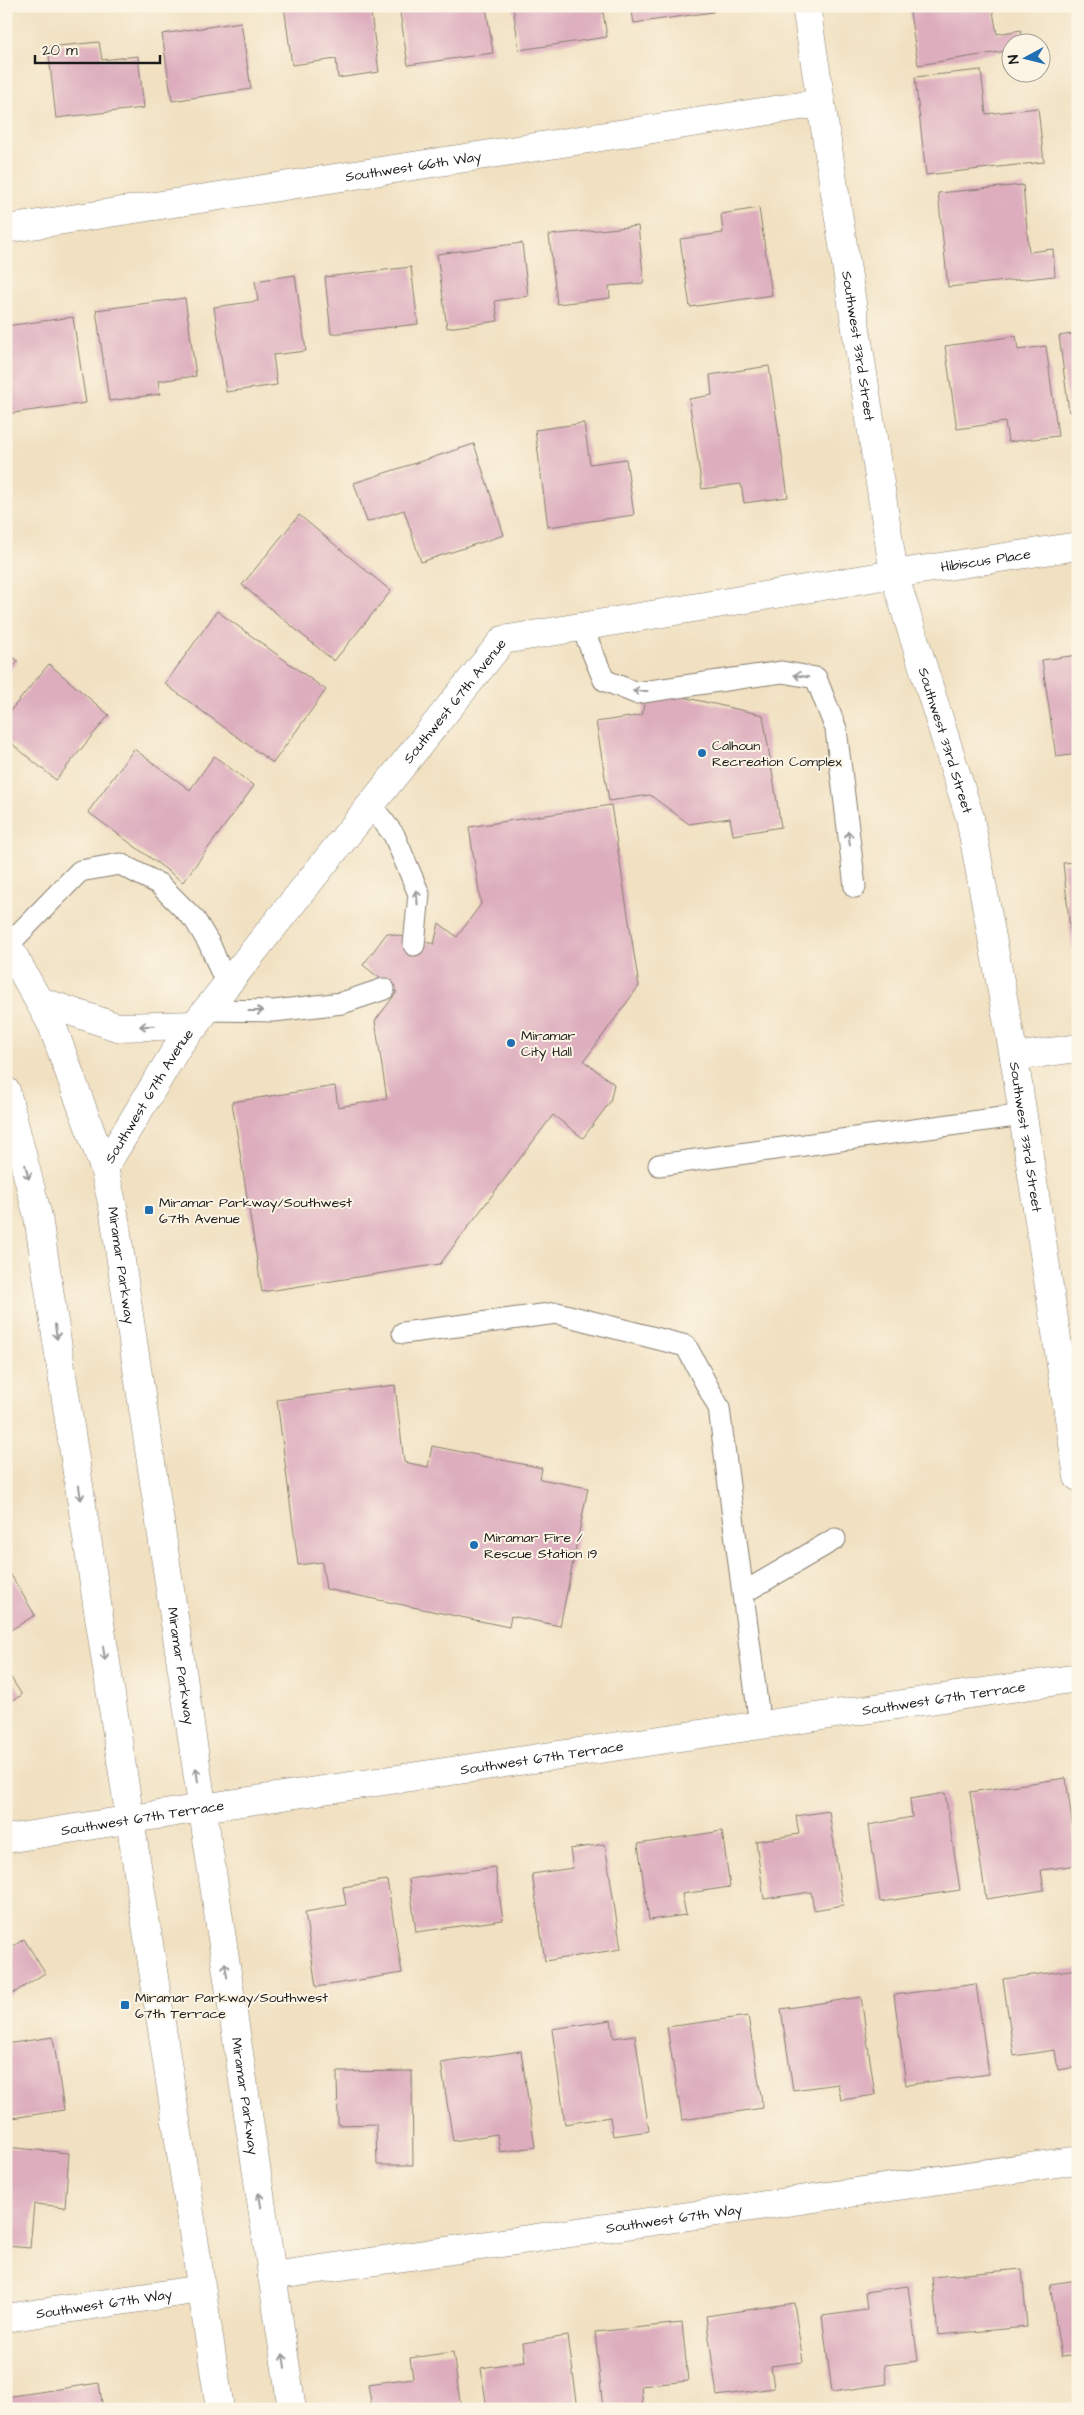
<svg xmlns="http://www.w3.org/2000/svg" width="1084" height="2415" font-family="'Architects Daughter',sans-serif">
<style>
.building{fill:#ddadbe}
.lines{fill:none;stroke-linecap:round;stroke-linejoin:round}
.service-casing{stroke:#867e6f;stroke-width:23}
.minor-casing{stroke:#867e6f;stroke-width:29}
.primary-casing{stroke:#867e6f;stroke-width:29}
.service{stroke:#fff;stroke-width:21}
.minor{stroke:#fff;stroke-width:28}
.primary{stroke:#fff;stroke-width:28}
.oneway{stroke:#999}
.poi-dot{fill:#1f6fb2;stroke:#fcf5e5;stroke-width:2}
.labels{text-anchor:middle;stroke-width:4;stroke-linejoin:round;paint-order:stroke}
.street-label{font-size:14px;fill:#1c1c1c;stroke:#fcf5e5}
.poi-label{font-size:14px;fill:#1c1c1c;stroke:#fcf5e5;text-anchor:start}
</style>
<rect width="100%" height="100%" fill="#fcf5e5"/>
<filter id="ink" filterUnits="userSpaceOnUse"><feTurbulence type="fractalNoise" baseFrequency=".02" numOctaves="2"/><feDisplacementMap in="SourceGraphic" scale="10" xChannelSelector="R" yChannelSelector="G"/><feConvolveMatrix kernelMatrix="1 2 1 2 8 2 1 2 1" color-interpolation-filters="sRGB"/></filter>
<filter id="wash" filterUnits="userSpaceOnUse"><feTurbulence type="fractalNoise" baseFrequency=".0096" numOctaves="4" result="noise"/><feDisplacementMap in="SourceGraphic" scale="20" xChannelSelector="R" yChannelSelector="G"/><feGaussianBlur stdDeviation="1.12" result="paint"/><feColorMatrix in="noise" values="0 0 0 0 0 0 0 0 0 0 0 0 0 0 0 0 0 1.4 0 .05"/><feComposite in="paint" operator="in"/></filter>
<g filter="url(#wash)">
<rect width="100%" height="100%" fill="#f1e1c2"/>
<g id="blocks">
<path class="building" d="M284 6H370L379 72 338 78 336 59 292 65Z
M399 6H486L493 53 408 65Z
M513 6H602L607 37 519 50Z
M631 6H713V12L634 23Z
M909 6H992L997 34 1021 30 1023 42H1012V50L918 65Z
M241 22 251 89 172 101 162 34Z
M99 42 102 60 138 56 144 108 56 118 48 47Z
M981 70 986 114 1038 108 1044 162 926 175 915 77Z
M1023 185 1029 252 1053 249 1055 276 948 287 938 193Z
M759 208 772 295 690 307 680 239 723 233 721 214Z
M638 226 644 283 609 286 610 298 557 304 549 235Z
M522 243 528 296 495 301 498 321 447 328 437 254Z
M411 267 418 324 331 334 325 277Z
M295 275 306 351 273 355 277 385 226 392 214 307 258 301 255 281Z
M185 298 196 376 158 381 160 394 109 401 96 310Z
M73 317 86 403 6 414V326Z
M1078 333V410L1069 412 1059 336Z
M1016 336 1018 350 1046 346 1058 436 1008 442 1005 422 957 429 945 346Z
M769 366 788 497 744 503 741 484 702 489 689 399 712 395 710 375Z
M584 423 590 464 626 459 634 515 548 527 535 430Z
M474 444 504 535 421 562 404 510 367 522 354 483Z
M299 515 391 591 334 661 242 585Z
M217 611 326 690 273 763 165 684Z
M6 652 18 661 6 675Z
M1078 655V754L1056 757 1042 660Z
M49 664 109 715 56 780 6 739V716Z
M647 689 763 715 781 827 733 835 730 818 689 824 650 795 609 801 596 722 642 715Z
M134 749 190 790 214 756 254 786 183 882 88 812Z
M611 805 639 986 584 1061 614 1084 610 1102 583 1138 553 1115 440 1264 262 1292 232 1102 335 1086 338 1107 387 1099 375 1021 397 992 363 965 387 933 434 944 439 923 457 937 481 904 469 827Z
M1078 862V948H1072L1063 863Z
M395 1385 404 1462 428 1467 432 1446 542 1468 540 1479 588 1488 560 1626 511 1616 509 1627 326 1589 322 1562 298 1565 277 1400Z
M8 1570 35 1615 6 1633V1571Z
M6 1670 22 1695 6 1704Z
M1066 1778 1078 1865 1041 1870 1044 1890 986 1899 970 1792Z
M945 1793 960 1890 880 1902 869 1825 912 1817 910 1799Z
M829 1811 843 1905 814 1910 811 1892 764 1899 756 1841 799 1834 796 1816Z
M722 1831 730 1887 682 1894 686 1915 649 1920 638 1844Z
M605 1844 621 1949 545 1961 532 1874 573 1868 570 1849Z
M495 1867 503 1920 416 1932 409 1879Z
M387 1880 402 1973 316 1987 305 1912 346 1905 343 1887Z
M24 1939 45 1973 6 1998V1945L9 1949Z
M1078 1969V2067L1058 2070 1055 2050 1014 2056 1003 1979Z
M976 1984 989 2074 906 2085 894 1995Z
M861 1997 875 2095 841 2100 838 2084 793 2090 781 2009Z
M748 2016 763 2108 682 2120 667 2027Z
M611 2020 614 2038 635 2035 649 2131 613 2136 610 2117 565 2124 552 2029Z
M53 2037 64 2110 6 2119V2044Z
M521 2051 535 2147 500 2152 497 2134 453 2141 441 2063Z
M412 2071 413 2165H377L376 2124 338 2125 337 2072Z
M6 2147 69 2153 65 2207 34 2204 30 2248 6 2246Z
M1022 2269 1027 2327 938 2335 932 2277Z
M1078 2280V2355L1061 2357 1050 2284Z
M908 2286 918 2361 884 2365 887 2384 832 2392 822 2316 867 2310 865 2292Z
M794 2303 803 2362 771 2366 774 2388 717 2396 706 2316Z
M682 2323 688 2381 641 2386 643 2407 603 2409 595 2332Z
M568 2336 578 2409H487L481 2368 525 2361 523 2343Z
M453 2352 461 2409H372L368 2384 413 2378 410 2358Z
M99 2383 103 2409H6V2397Z"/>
</g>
</g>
<g filter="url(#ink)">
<use href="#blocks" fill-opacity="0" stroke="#867e6f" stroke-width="1"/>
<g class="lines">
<g class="service-casing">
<path id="service" d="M582 627 604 680 636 693 782 672 816 678 836 729 855 887
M370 804 394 835 419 894 414 945
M8 945 80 871 120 864 159 884 195 920 210 945 227 986
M207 1010 274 1011 342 1003 384 989
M659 1165 1023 1115
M403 1333 557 1313 686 1346 719 1408 760 1726
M743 1593 835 1539"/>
</g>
<g class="minor-casing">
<g id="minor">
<path id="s1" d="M806 6 894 574 970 818 1014 1057 1078 1477"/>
<path id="s2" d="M6 229 820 103"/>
<path d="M40 1001 117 1027 196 1025"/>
<path d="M1014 1057 1078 1048"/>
<path id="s3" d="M104 1168 180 1043 503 640 894 574 1078 546"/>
<path id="s4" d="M6 1839 202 1808 1078 1678"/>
<path id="s5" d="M272 2276 1078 2160"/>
<path id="s6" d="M6 2318 201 2289"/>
</g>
</g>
<g class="primary-casing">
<g id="primary">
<path id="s7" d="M6 942 52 1025 104 1168 113 1207 292 2409"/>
<path d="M6 1091 38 1217 220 2409"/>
</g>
</g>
<use href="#service" class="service"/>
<use href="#minor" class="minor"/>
<use href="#primary" class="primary"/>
</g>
<defs><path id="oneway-shaft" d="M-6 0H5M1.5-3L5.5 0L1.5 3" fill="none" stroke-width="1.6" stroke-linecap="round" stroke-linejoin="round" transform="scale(1.25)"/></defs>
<g class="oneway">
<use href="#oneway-shaft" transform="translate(801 676) rotate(-170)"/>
<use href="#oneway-shaft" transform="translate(640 691) rotate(180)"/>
<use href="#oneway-shaft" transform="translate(849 838) rotate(-97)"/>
<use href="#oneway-shaft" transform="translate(417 897) rotate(-95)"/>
<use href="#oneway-shaft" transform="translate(256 1011)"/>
<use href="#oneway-shaft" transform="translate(147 1026) rotate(178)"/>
<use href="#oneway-shaft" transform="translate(27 1172) rotate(76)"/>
<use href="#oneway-shaft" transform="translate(56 1332) rotate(82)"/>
<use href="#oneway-shaft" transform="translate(80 1493) rotate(82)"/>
<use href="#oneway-shaft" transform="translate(104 1653) rotate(82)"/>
<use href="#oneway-shaft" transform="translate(197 1775) rotate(-98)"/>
<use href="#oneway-shaft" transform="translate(226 1970) rotate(-99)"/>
<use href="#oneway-shaft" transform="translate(260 2200) rotate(-99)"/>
<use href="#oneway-shaft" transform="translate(284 2361) rotate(-99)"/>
</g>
</g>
<g class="poi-dot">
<circle cx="702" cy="753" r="5"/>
<circle cx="511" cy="1043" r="5"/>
<rect x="144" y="1205" width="10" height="10" rx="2.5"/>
<circle cx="474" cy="1545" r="5"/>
<rect x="120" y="2000" width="10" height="10" rx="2.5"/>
</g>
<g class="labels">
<g class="street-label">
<text dy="5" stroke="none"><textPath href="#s2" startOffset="412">Southwest 66th Way</textPath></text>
<text dy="5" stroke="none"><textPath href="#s1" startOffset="344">Southwest 33rd Street</textPath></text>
<text dy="5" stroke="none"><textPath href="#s3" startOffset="1152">Hibiscus Place</textPath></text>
<text dy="5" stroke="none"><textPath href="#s3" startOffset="585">Southwest 67th Avenue</textPath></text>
<text dy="5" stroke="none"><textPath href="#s1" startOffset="749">Southwest 33rd Street</textPath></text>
<text dy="5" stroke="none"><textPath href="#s3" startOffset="85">Southwest 67th Avenue</textPath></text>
<text dy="5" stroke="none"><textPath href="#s1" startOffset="1154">Southwest 33rd Street</textPath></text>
<text dy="5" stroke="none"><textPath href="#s7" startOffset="346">Miramar Parkway</textPath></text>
<text dy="5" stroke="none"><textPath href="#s7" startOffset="751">Miramar Parkway</textPath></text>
<text dy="5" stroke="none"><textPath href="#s4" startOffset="948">Southwest 67th Terrace</textPath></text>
<text dy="5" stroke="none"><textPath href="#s4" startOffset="542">Southwest 67th Terrace</textPath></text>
<text dy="5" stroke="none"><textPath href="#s4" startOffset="138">Southwest 67th Terrace</textPath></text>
<text dy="5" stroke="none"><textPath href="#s7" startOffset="1186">Miramar Parkway</textPath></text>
<text dy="5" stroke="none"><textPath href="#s5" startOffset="406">Southwest 67th Way</textPath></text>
<text dy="5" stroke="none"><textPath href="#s6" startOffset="99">Southwest 67th Way</textPath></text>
</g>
<g class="poi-label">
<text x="712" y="750">Calhoun<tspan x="712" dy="16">Recreation Complex</tspan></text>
<text x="521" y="1040">Miramar<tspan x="521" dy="16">City Hall</tspan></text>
<text x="159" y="1207">Miramar Parkway/Southwest<tspan x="159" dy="16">67th Avenue</tspan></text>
<text x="484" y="1542">Miramar Fire /<tspan x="484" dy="16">Rescue Station 19</tspan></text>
<text x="135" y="2002">Miramar Parkway/Southwest<tspan x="135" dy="16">67th Terrace</tspan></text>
</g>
</g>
<rect width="1084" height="2415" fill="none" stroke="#fcf5e5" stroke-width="25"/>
<g transform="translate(1026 58) rotate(263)"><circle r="24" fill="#fcf5e5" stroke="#a29e95"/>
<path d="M0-4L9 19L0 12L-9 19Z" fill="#1f6fb2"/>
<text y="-8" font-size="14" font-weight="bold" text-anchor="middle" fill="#1c1c1c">N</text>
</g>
<path d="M35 55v8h125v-8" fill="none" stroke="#1c1c1c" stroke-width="2.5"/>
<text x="42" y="55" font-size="15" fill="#1c1c1c" stroke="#fcf5e5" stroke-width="4" paint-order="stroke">20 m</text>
</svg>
